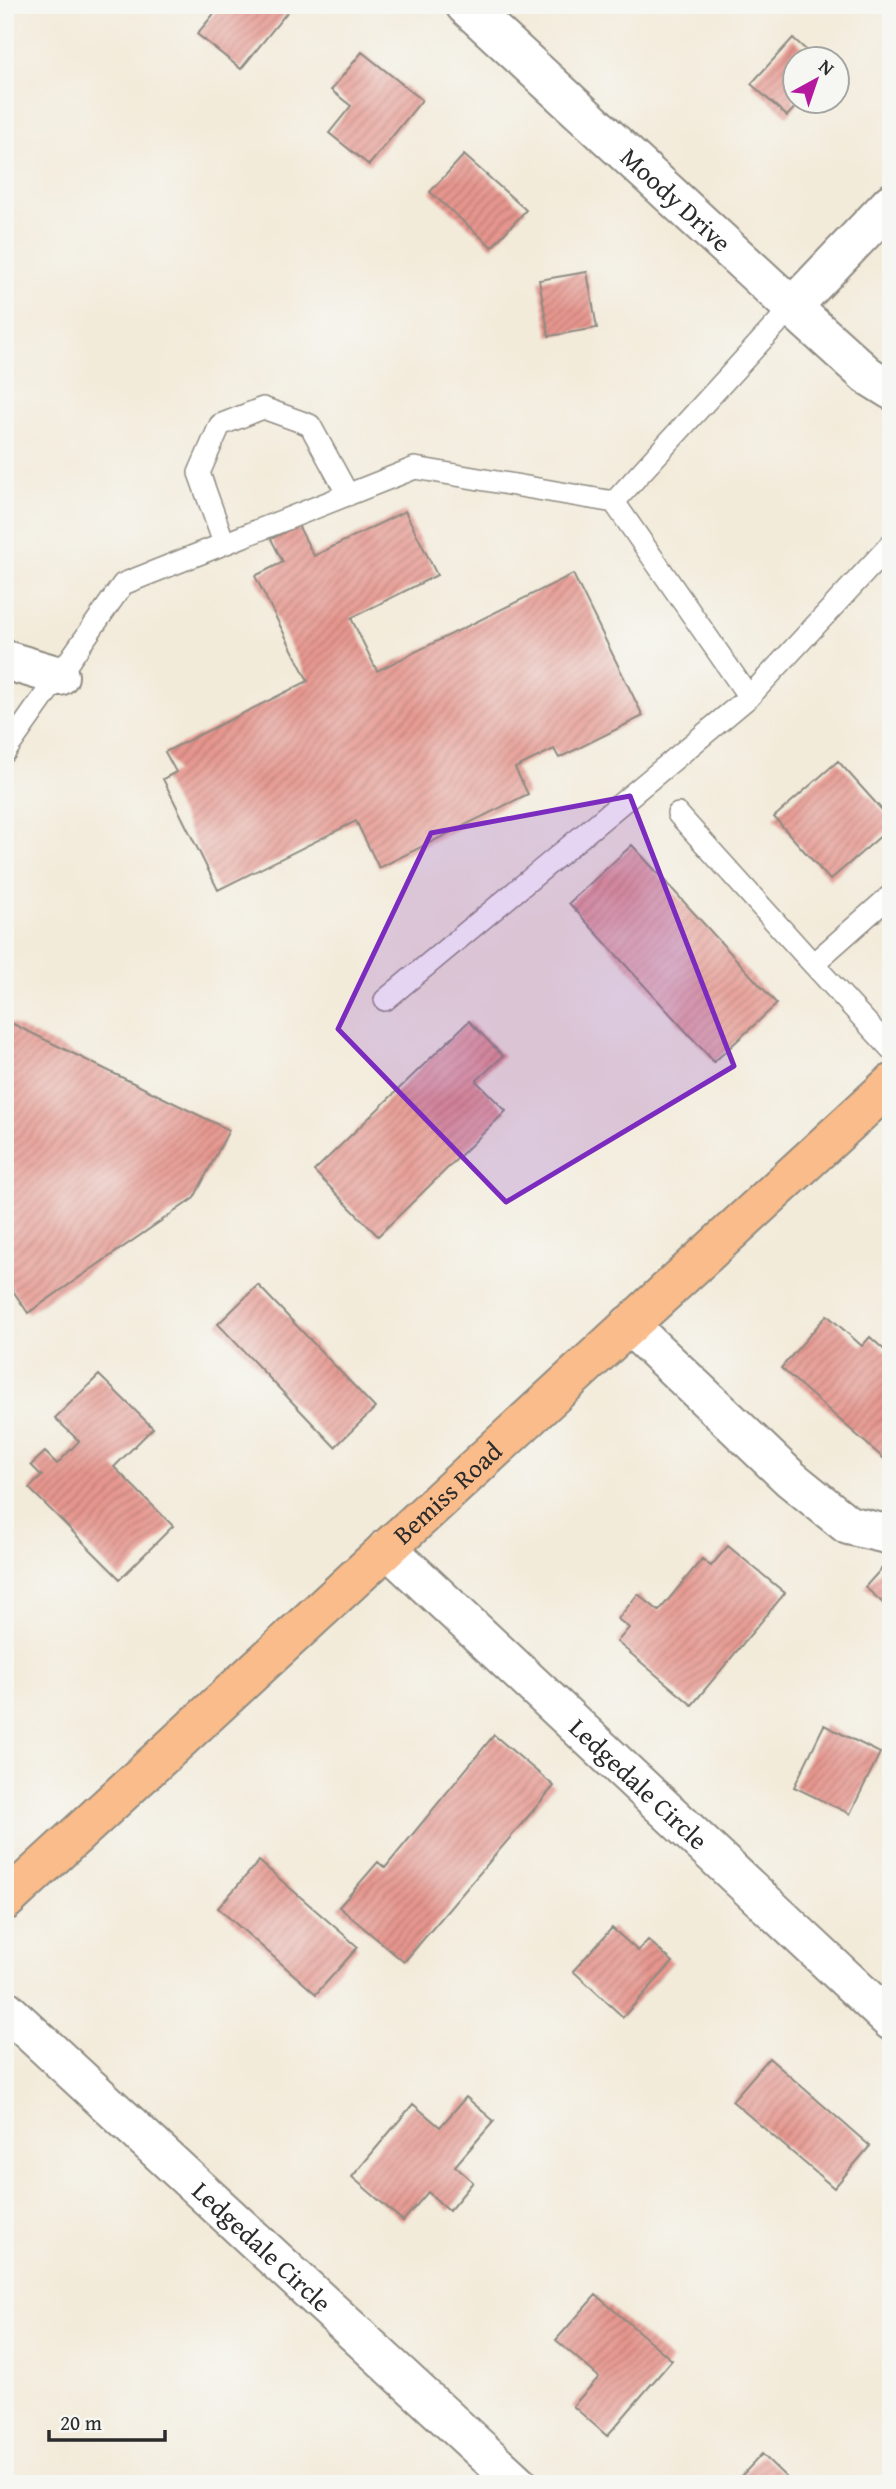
<svg xmlns="http://www.w3.org/2000/svg" width="896" height="2489" font-family="'Gentium Book Plus',serif">
<style>
.building{fill:url(#building-hatch)}
.lines{fill:none;stroke-linecap:round;stroke-linejoin:round}
.lane-casing{stroke:#8f8b82;stroke-width:24}
.street-casing{stroke:#8f8b82;stroke-width:42}
.primary-casing{stroke:#8f8b82;stroke-width:42}
.lane{stroke:#fff;stroke-width:21}
.street{stroke:#fff;stroke-width:38}
.primary{stroke:#f9bc8a;stroke-width:38}
.marked{fill:#7b2cbf;fill-opacity:0.2;stroke:#7b2cbf;stroke-width:5;stroke-linejoin:round}
.labels{text-anchor:middle;stroke-width:6;stroke-linejoin:round;paint-order:stroke}
.street-label{font-size:26px;fill:#2b2b2b;stroke:#f6f6f2}
</style>
<defs>
<pattern id="building-hatch" width="6" height="6" patternUnits="userSpaceOnUse" patternTransform="scale(1.75)"><rect width="6" height="6" fill="#e6968e"/><path d="M-1 1l2-2M0 6l6-6M5 7l2-2" fill="none" stroke="#bb7b74"/></pattern>
</defs>
<rect width="100%" height="100%" fill="#f6f6f2"/>
<filter id="ink" filterUnits="userSpaceOnUse"><feTurbulence type="fractalNoise" baseFrequency=".0143" numOctaves="2"/><feDisplacementMap in="SourceGraphic" scale="14" xChannelSelector="R" yChannelSelector="G"/><feConvolveMatrix kernelMatrix="1 2 1 2 8 2 1 2 1" color-interpolation-filters="sRGB"/></filter>
<filter id="wash" filterUnits="userSpaceOnUse"><feTurbulence type="fractalNoise" baseFrequency=".00686" numOctaves="4" result="noise"/><feDisplacementMap in="SourceGraphic" scale="28" xChannelSelector="R" yChannelSelector="G"/><feGaussianBlur stdDeviation="1.57" result="paint"/><feColorMatrix in="noise" values="0 0 0 0 0 0 0 0 0 0 0 0 0 0 0 0 0 1.4 0 .05"/><feComposite in="paint" operator="in"/></filter>
<g filter="url(#wash)">
<rect width="100%" height="100%" fill="#f3ebda"/>
<g id="blocks">
<path class="building" d="M221 5H293L241 69 197 34Z
M793 38 817 60H794V102H800L787 116 751 84Z
M362 52 422 100 369 165 329 133 351 106 331 90Z
M464 155 526 210 492 247 430 192Z
M587 272 597 328 549 336 539 280Z
M405 511 437 575 351 618 377 671 573 574 643 716 559 758 554 749 515 768 528 794 379 868 356 821 218 890 163 779 176 772 165 752 308 681 255 576 283 562 271 539 298 525 314 556Z
M838 761 891 820V827L830 880 774 817Z
M632 845 777 1004 714 1062 569 903Z
M5 1020 229 1130 194 1198 28 1313 5 1279Z
M469 1021 503 1056 476 1081 506 1111 378 1236 314 1171Z
M258 1285 375 1408 335 1447 218 1324Z
M827 1315 862 1346 870 1337 891 1356V1465L781 1368Z
M99 1375 153 1428 114 1467 173 1526 120 1579 29 1488 42 1476 31 1465 45 1452 57 1464 79 1441 55 1418Z
M728 1546 785 1593 692 1705 617 1642 629 1628 618 1619 638 1594 659 1611 702 1559 711 1566Z
M891 1558V1610L865 1587Z
M824 1725 880 1753 850 1814 794 1787Z
M494 1735 554 1786 404 1962 339 1907 378 1862 385 1868Z
M259 1861 358 1947 316 1994 218 1908Z
M612 1928 638 1951 648 1940 673 1962 623 2017 573 1971Z
M769 2058 870 2146 834 2188 732 2101Z
M466 2097 494 2121 455 2166 473 2182 449 2211 428 2192 403 2221 352 2177 413 2104 440 2127Z
M596 2295 672 2360 607 2436 573 2406 599 2377 556 2340Z
M762 2454 793 2484H734Z"/>
</g>
</g>
<g filter="url(#ink)">
<use href="#blocks" fill-opacity="0" stroke="#8f8b82" stroke-width="2"/>
<g class="lines">
<g class="lane-casing">
<path id="lane" d="M614 502 749 697 891 544
M224 543 199 473 220 425 263 408 310 425 348 495
M5 752 123 584 415 468 614 502 792 307
M678 814 813 964 891 895
M813 964 891 1049
M385 1000 749 697"/>
</g>
<g class="street-casing">
<g id="street">
<path id="s1" d="M465 5 792 307 867 375 891 390"/>
<path d="M792 307 891 203"/>
<path d="M5 660 59 676"/>
<path d="M629 1325 791 1479 848 1525 891 1535"/>
<path id="s2" d="M387 1548 891 2021"/>
<path id="s3" d="M5 2009 518 2484"/>
</g>
</g>
<g class="primary-casing">
<g id="primary">
<path id="s4" d="M5 1901 891 1084"/>
</g>
</g>
<use href="#lane" class="lane"/>
<use href="#street" class="street"/>
<use href="#primary" class="primary"/>
</g>
</g>
<path class="marked" d="M630 796 734 1066 506 1202 338 1029 431 833Z"/>
<g class="labels">
<g class="street-label">
<text dy="9" stroke="none"><textPath href="#s1" startOffset="287">Moody Drive</textPath></text>
<text dy="9" stroke="none"><textPath href="#s4" startOffset="602">Bemiss Road</textPath></text>
<text dy="9" stroke="none"><textPath href="#s2" startOffset="345">Ledgedale Circle</textPath></text>
<text dy="9" stroke="none"><textPath href="#s3" startOffset="350">Ledgedale Circle</textPath></text>
</g>
</g>
<rect width="896" height="2489" fill="none" stroke="#f6f6f2" stroke-width="28"/>
<g transform="translate(816 80) rotate(40)"><circle r="33" fill="#f6f6f2" stroke="#a5a5a2" stroke-width="2"/>
<path d="M0-5L12 26L0 18L-12 26Z" fill="#b5179e"/>
<text y="-10" font-size="19" font-weight="bold" text-anchor="middle" fill="#2b2b2b">N</text>
</g>
<path d="M49 2430v10h116v-10" fill="none" stroke="#2b2b2b" stroke-width="3.5"/>
<text x="60" y="2430" font-size="21" fill="#2b2b2b" stroke="#f6f6f2" stroke-width="5" paint-order="stroke">20 m</text>
</svg>
